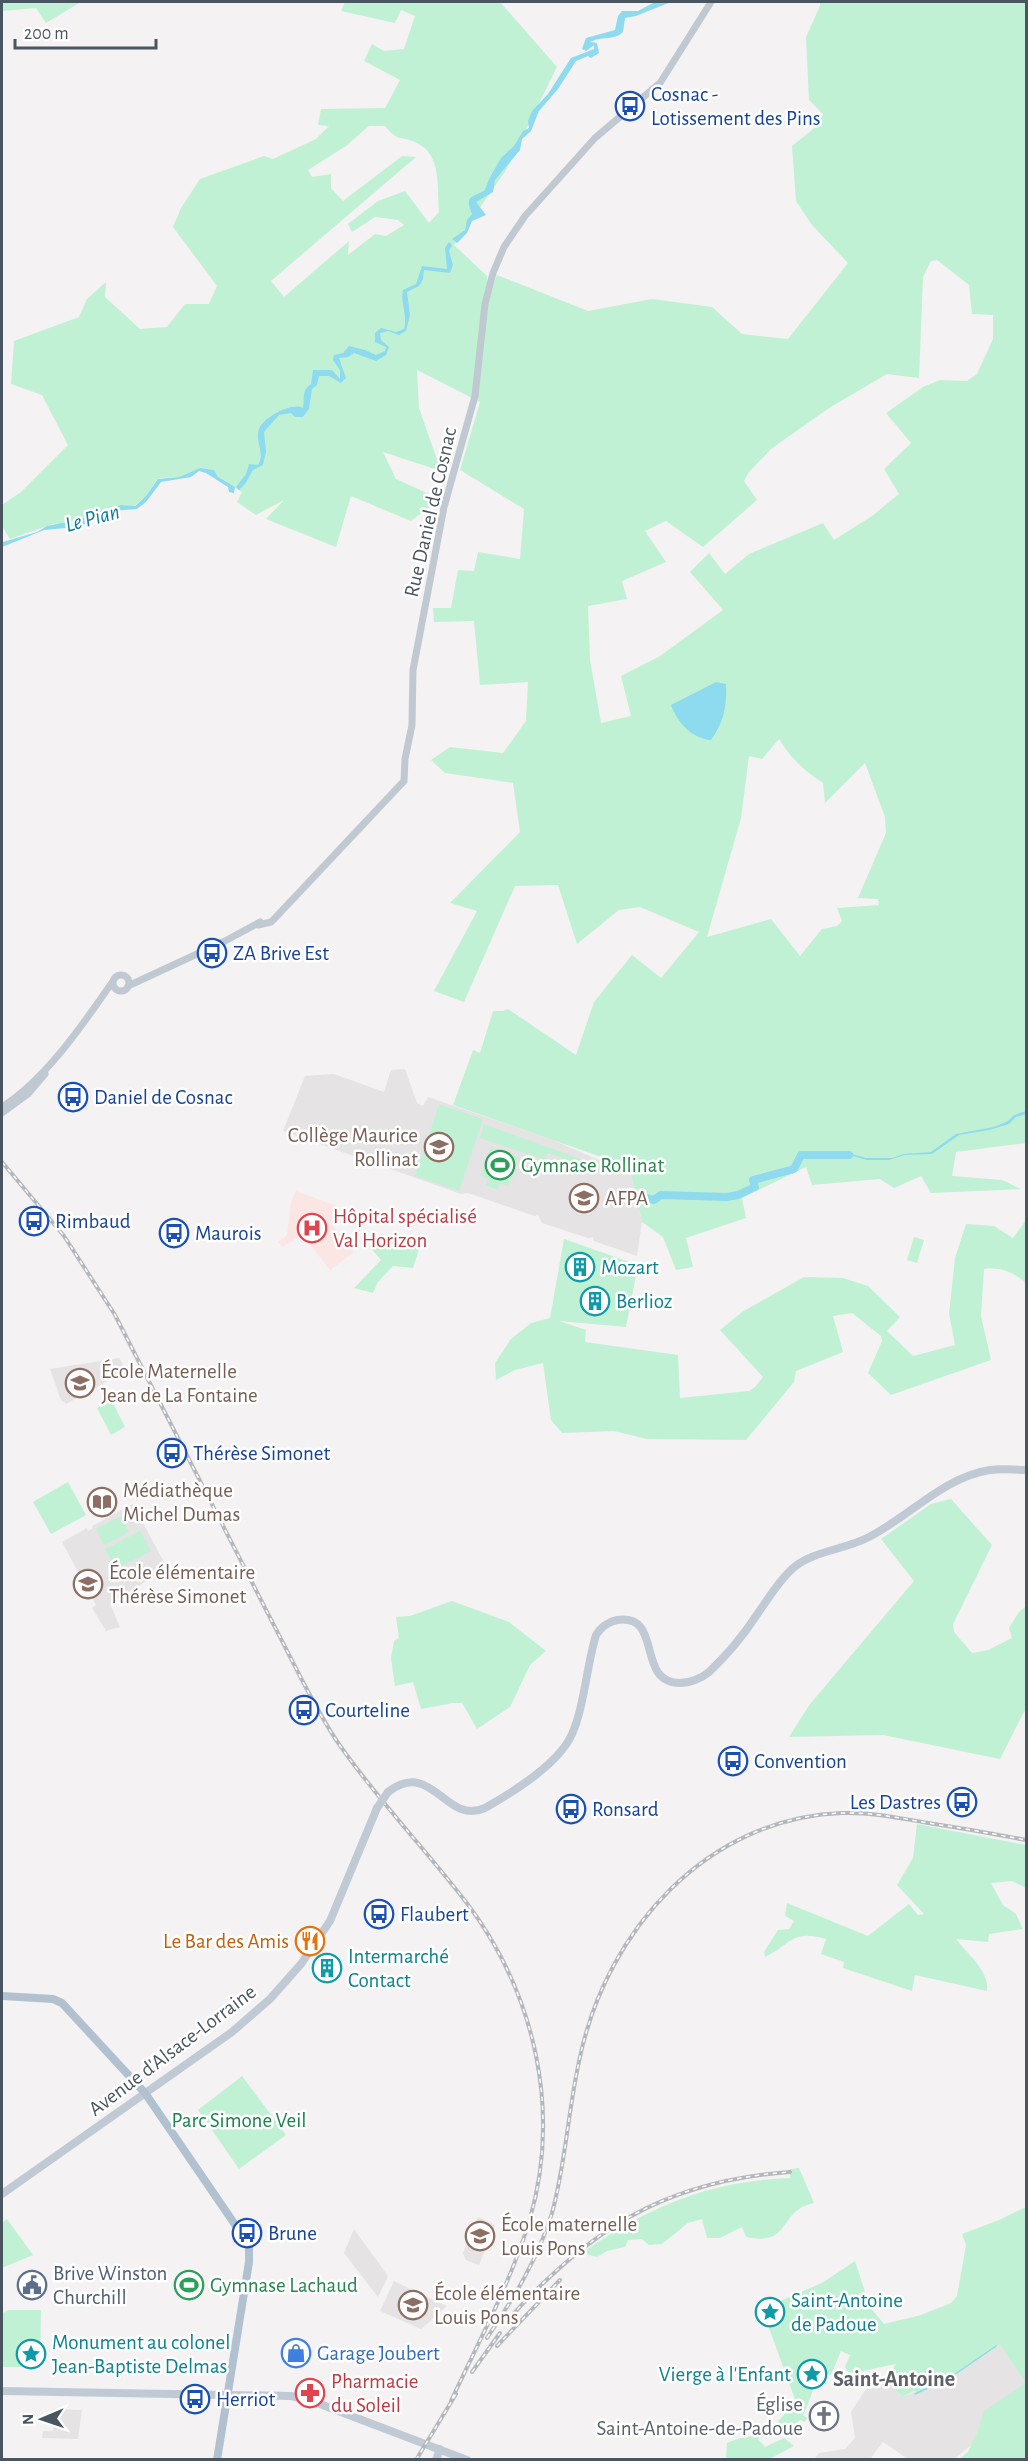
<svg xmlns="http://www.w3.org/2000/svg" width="1028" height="2461" font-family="'Alegreya Sans',sans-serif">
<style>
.education{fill:#e5e3e4}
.medical{fill:#fce6e4}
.green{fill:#c1f1d4;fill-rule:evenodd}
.water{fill:#8edaee}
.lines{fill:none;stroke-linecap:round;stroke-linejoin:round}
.stream{stroke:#8edaee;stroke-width:1.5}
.river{stroke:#8edaee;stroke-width:8}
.tertiary{stroke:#c0c9d1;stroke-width:7}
.secondary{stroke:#c0cad5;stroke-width:8}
.primary{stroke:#b2c1d0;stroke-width:8}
.rail-casing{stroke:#b4b7bc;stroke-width:4}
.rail{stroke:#fff;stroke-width:1.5;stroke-dasharray:4.5;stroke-linecap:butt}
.secondary-bridge{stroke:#c0cad5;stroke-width:8}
.labels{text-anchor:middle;stroke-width:5;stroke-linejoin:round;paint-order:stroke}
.transit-label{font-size:21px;fill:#164399;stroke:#fff;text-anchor:start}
.street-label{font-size:21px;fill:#495560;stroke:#fff}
.education-label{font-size:21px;fill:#785e54;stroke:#fff;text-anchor:start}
.leisure-label{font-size:21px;fill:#27864d;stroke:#fff;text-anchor:start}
.health-label{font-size:21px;fill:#be3a42;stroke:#fff;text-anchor:start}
.culture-label{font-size:21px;fill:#0d838f;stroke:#fff;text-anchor:start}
.food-label{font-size:21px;fill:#c56008;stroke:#fff;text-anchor:end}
.park-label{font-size:21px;fill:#16854e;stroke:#fff}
.service-label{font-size:21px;fill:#4e5e75;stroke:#fff;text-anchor:start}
.shop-label{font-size:21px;fill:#366cbe;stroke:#fff;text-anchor:start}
.worship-label{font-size:21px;fill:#5b616d;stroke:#fff;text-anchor:end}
.water-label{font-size:22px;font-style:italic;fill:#0b7b9a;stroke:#fff}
.neighbourhood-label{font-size:22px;font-weight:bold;fill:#5e6267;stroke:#fff}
</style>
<rect width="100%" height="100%" fill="#f4f2f2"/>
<path class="education" d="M405 1069 417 1103 423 1106 428 1097 553 1140 631 1174 642 1222 637 1256 594 1241 593 1237 588 1238 542 1223 538 1215 535 1216 468 1193 461 1194 283 1131 305 1076 334 1074 384 1092 391 1070Z
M119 1358 126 1371 66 1404 61 1400 50 1369Z
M133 1504 167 1568 110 1604 120 1627 106 1631 92 1608 96 1605 62 1542 87 1528 88 1531 93 1528 92 1526Z
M478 2217 495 2225 479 2265 466 2260 463 2253Z
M354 2229 388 2276 378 2297 344 2253Z
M394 2281 429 2298 447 2306 421 2329 382 2312 380 2311Z
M1000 2345 1026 2383 987 2433 954 2459H908L883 2442 870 2459 813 2460 819 2453 845 2449 855 2438 851 2412 870 2383 886 2379 902 2397 949 2379Z
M53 2409 82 2410 78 2439 42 2438 43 2431H53L56 2412Z"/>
<path class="medical" d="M296 1191 337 1206 331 1223 354 1252 330 1270 302 1234 283 1247 278 1242 287 1235 291 1202Z"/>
<path class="green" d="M3 2H81L46 23 36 8 2 11Z
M345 2H500L557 67 506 170 454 245 487 276 489 297 497 275 588 311 652 299 712 307 742 334 788 339 848 263 812 225 796 201 792 146 818 125 823 114 809 100 806 37 820 6V2H1026V1143L956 1152 952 1176 1002 1180 1021 1189 931 1193 921 1176 894 1188 880 1179 812 1185 806 1167 742 1198 746 1218 686 1238 693 1267 676 1270 663 1237 642 1222 631 1174 638 1170 453 1105 473 1050 480 1053 493 1011H503L508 1009 576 1055 594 1002 632 955 661 978 699 932 640 907 619 910 577 944 558 885 515 886 464 1002 434 991 477 911 450 903 520 832 513 783 445 773 431 760 450 747 503 753 526 721 528 682 480 685 474 621 434 622 433 608H451L458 570 474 571 478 552 520 559 524 509 460 470 480 402 417 370 419 408 441 471 383 452 396 479 440 499 411 521 351 496 336 547 266 519 284 500 256 515 237 502 242 492 218 477 214 470 200 468 179 477 160 478 156 481 146 496 134 506 121 505 105 509 86 516 75 523 53 524 10 539 2 526V505L21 492 68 445 42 395 11 384 14 341 79 317 87 299 106 282 105 297 140 329 167 327 185 304H209L217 286 173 227 181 208 200 179 264 156 273 159 316 139 329 126 318 125 321 109 385 108 400 80 364 61 372 44 384 51 404 49 415 16 401 10 395 23 341 11ZM369 126H385C399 143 400 135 417 143 442 155 437 189 439 212L429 223 405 191 378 201 348 224 352 232 375 217 398 220 404 225 386 236 375 234 348 255 349 241 284 297 271 281 416 157 402 156 343 201 331 188V174L312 177 308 170 346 146ZM937 260 969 285 972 314 993 315V339L977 374 967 381 940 380 923 387 886 413 911 443 884 469 899 494 872 516 834 540 823 523 749 554 725 574 709 553 690 572 723 610 660 656 621 676 631 716 601 723 590 660 588 606 627 599 622 581 666 562 645 531 666 521 703 547 757 500 744 481 749 472 771 449 829 408 887 374 919 378 923 277 931 261ZM779 739C791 758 804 771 823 783L825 803 865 763 885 817 886 833 858 898 878 899 879 905 837 908 842 921 837 926 822 929 800 956 771 919 707 937 741 818 749 756 762 759Z
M439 1104 483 1119 459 1191 415 1176Z
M484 1124 589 1162 586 1167 548 1153 545 1160 480 1138Z
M491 1147 518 1157 512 1175 513 1178 510 1179 508 1186 500 1183 498 1190 486 1185 488 1179 481 1176Z
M1026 1220V1283C1013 1272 1002 1267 984 1269L981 1316 991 1360 891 1395 868 1373 882 1341 881 1336 852 1313 833 1316 843 1352 796 1371 794 1382 746 1440 647 1439 614 1431 562 1433 551 1420 543 1363 515 1370 496 1380 495 1363 511 1339 531 1323 550 1318 564 1239 638 1265 626 1327 559 1321 586 1330 585 1342 678 1355 680 1398 749 1391 755 1387 763 1377 720 1330 742 1312 804 1277 843 1278 868 1286 900 1317 887 1331 913 1356 955 1345 949 1314 955 1258 966 1224 994 1226 1013 1238Z
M914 1237 924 1240 917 1263 907 1260Z
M384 1238 419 1249 413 1268 393 1266 378 1282 373 1293 354 1288 381 1260 369 1246 377 1239Z
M112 1401 125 1427 111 1435 97 1408Z
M68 1482 86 1515 51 1534 33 1502Z
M951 1499 992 1545 953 1624 954 1632 972 1653 988 1650 1012 1638 1009 1628 1019 1612 1026 1606V1708L1000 1759 883 1735 789 1737 810 1704 914 1581 881 1539 931 1504Z
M121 1516 129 1532 104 1545 96 1529Z
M140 1531 151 1551 116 1569 105 1549Z
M452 1601 509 1622 546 1651 530 1665 510 1707 477 1729 462 1703H453L421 1709 413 1682 395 1686 391 1658 394 1641 399 1638 396 1617 410 1616Z
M917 1824 1026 1845V1888L1012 1881 991 1883 1003 1905 1016 1914 1023 1929 989 1934 988 1942 956 1939C967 1954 990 1971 987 1991L915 1975 912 1991 843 1968 844 1962 821 1954 826 1939C791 1929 791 1945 765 1957L764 1952 778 1930 789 1929 794 1921 785 1916 787 1903 868 1936 909 1904 918 1915 924 1914 897 1885 913 1858Z
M242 2076 286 2135 239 2169 198 2110Z
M799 2168 814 2203C777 2210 793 2247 746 2237L742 2227 720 2238H707L702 2219 688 2223 662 2244 649 2245 642 2239 628 2240 625 2247 607 2251 597 2257 585 2254V2251C650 2206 710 2181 790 2178V2169Z
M1026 2207V2459H959L968 2452 977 2433 984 2411 1026 2383 1000 2345 949 2379 918 2393 914 2391 902 2397 886 2379 896 2364 849 2374 845 2367 850 2355 841 2351 831 2375 819 2371C814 2386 810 2401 803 2415L807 2418 805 2422 800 2420 789 2430 787 2427 758 2439 765 2447 784 2438 794 2446 769 2459H726L727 2443 737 2439 767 2433 796 2402 762 2309 822 2283 855 2261 870 2307 884 2324 921 2315 951 2303 957 2296 966 2245 962 2234 999 2220Z
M7 2219 33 2255 2 2268V2223Z
M8 2310H41L40 2367H2L3 2313Z"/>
<path class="water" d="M655 2H671L636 16 625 18 623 32C614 41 601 36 590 42L597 43 599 53 591 58 588 56 576 61 558 89 539 111 531 131 522 139 520 150 495 180 493 192 476 202 486 215 472 221 467 233 457 243 452 239 465 230 467 220 472 214C464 195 472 198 485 190L489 179 501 158 514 146 523 131 529 128 528 121 532 111 548 94 571 58 594 49V45L586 51 582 49 586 38 615 30 618 16 622 11H638Z
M449 242 452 245 449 251 453 265 450 273 424 270 423 279 419 286 407 292 410 315 406 331 399 335 388 331 380 333 381 340 389 347 386 355 376 361 354 353 348 357 339 358 346 378 341 383 329 376H319L317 385 312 389 309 409 303 417H295L291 413 279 415 264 432 266 452 263 465 253 470 245 484 239 490 236 487 246 474 249 464 258 465C266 452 253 440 260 427 266 416 293 402 303 408 305 400 301 390 311 384L313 370H332L340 379V370L333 360 334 355 343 353 349 346 365 350 376 355 385 351 386 347 375 342V333L381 328 396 332 404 329C408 315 400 303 403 290L416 284 422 266 447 269 445 248Z
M200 468 214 470 218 477 235 487 234 493 229 492 228 487 206 473 199 471 191 477 161 482 146 502 137 509 111 511 99 519 77 527 44 530 2 547 3 542 37 532 47 526 62 523H75L86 516 105 509 121 505 135 506 146 496 158 479 179 477Z
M716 682 726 684C727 706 724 722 711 740 692 739 677 722 671 705Z
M1026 1111V1114L1016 1117 1009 1124 989 1130 959 1135 932 1154 905 1155 889 1160H867L849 1155V1153L866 1158H892L904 1154 931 1152 956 1134 994 1127 1008 1121 1014 1115Z"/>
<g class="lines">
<path class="stream" d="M915 2394 951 2377 996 2346"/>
<path class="river" d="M640 1196 654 1200 661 1195 727 1197 738 1195 755 1187 753 1180 794 1169 801 1155H849"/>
<path class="tertiary" d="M258 925 271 922 276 917 404 781 405 759 412 725 413 670 444 507 475 396 485 304 493 273 504 247 525 216 595 138 660 83 711 2
M113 983a8 8 0 1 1 16 0a8 8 0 1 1-16 0Z
M128 986 225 941 260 922
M2 1107C46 1079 84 1023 113 981
M2 1113 28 1094 45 1074"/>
<path class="secondary" d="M388 1792C433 1758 445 1826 485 1808 513 1792 559 1764 572 1734 584 1708 587 1664 596 1635 601 1627 608 1622 617 1620 664 1613 635 1683 680 1683 690 1683 702 1678 709 1672 727 1655 743 1636 756 1616 768 1599 777 1583 792 1569 812 1551 843 1550 867 1538 908 1518 943 1477 990 1470 1002 1468 1014 1470 1026 1470
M2 2194 232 2032 270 1999 301 1964 330 1921 377 1808
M2 2391 291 2396 312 2401 467 2460
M436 2460 440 2449"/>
<path class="primary" d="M2 1996 53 1999 62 2003 145 2093 249 2245V2262L217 2460"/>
<g class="rail-casing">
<path id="rail" d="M2 1162 64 1236 115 1315 302 1680C314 1703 326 1726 341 1747 379 1801 425 1849 466 1902 535 1993 562 2111 529 2222 510 2284 478 2343 451 2401
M505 2323C588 2230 664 2181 790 2172
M487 2338C513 2299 538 2259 552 2213 566 2162 568 2109 580 2057 607 1930 707 1818 842 1813 871 1812 900 1818 928 1823 961 1828 994 1834 1026 1840
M497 2346 560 2280
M472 2372 500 2333
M416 2460 456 2394"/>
</g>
<use href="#rail" class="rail"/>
<path class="secondary-bridge" d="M377 1808 388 1792"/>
</g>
<defs>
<g id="bus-ring" transform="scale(1.5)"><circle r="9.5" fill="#fff" stroke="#1a4fb4" stroke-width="1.5"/><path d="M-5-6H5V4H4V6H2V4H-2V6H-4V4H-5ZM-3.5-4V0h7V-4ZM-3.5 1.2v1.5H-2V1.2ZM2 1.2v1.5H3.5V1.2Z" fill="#1a4fb4"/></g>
<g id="school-ring" transform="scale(1.5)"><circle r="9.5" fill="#fff" stroke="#8d6e63" stroke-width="1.5"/><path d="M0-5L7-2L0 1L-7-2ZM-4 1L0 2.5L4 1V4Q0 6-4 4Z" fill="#8d6e63"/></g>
<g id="stadium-ring" transform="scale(1.5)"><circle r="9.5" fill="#fff" stroke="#2e9e5b" stroke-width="1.5"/><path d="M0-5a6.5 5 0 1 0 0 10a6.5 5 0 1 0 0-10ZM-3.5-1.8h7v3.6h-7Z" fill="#2e9e5b"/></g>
<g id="university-ring" transform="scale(1.5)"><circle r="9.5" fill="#fff" stroke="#8d6e63" stroke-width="1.5"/><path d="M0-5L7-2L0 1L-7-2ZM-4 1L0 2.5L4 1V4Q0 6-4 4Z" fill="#8d6e63"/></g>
<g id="hospital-ring" transform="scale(1.5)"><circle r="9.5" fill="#fff" stroke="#e0444e" stroke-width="1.5"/><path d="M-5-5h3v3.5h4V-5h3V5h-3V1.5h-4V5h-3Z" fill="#e0444e"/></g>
<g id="building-ring" transform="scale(1.5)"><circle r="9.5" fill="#fff" stroke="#0f9aa8" stroke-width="1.5"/><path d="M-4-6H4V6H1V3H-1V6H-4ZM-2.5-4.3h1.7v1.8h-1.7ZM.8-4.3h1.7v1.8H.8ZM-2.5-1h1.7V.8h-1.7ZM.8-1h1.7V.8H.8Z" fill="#0f9aa8"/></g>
<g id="library-ring" transform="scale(1.5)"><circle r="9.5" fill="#fff" stroke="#8d6e63" stroke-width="1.5"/><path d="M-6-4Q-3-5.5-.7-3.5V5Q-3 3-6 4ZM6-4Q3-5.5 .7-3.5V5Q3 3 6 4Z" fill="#8d6e63"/></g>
<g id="restaurant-ring" transform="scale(1.5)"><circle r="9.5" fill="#fff" stroke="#e8710a" stroke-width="1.5"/><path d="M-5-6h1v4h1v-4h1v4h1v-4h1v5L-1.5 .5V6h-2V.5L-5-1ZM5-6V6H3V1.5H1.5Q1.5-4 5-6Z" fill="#e8710a"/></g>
<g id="civic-ring" transform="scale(1.5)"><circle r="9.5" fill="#fff" stroke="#5c6f8a" stroke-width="1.5"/><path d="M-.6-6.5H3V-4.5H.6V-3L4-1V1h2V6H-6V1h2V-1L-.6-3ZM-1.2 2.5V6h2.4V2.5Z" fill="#5c6f8a"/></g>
<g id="sight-ring" transform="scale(1.5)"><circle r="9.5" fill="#fff" stroke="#0f9aa8" stroke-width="1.5"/><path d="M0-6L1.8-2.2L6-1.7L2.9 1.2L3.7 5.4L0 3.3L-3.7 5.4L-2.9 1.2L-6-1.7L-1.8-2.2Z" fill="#0f9aa8"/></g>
<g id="shop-ring" transform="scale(1.5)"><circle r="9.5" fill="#fff" stroke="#3f7fe0" stroke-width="1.5"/><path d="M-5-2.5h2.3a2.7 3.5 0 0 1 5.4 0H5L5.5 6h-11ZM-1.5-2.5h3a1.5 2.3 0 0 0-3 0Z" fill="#3f7fe0"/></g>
<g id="pharmacy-ring" transform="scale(1.5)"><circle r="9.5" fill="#fff" stroke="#e0444e" stroke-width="1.5"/><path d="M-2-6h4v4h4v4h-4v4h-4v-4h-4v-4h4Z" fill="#e0444e"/></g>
<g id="church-ring" transform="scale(1.5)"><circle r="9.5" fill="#fff" stroke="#6b7280" stroke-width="1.5"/><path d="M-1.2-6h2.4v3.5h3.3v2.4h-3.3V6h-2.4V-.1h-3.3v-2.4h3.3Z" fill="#6b7280"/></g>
</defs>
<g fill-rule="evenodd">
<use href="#bus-ring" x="630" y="106"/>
<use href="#bus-ring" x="212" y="953"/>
<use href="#bus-ring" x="73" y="1097"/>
<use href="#school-ring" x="439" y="1147"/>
<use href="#stadium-ring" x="500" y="1165"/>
<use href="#university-ring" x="584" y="1198"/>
<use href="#bus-ring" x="34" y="1221"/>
<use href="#hospital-ring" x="312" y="1228"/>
<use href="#bus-ring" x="174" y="1233"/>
<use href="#building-ring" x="580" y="1267"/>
<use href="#building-ring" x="595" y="1301"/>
<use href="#school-ring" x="80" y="1383"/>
<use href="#bus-ring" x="172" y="1453"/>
<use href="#library-ring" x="102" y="1502"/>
<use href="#school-ring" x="88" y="1584"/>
<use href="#bus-ring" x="304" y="1710"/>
<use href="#bus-ring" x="733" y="1761"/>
<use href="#bus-ring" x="962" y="1802"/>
<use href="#bus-ring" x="571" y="1809"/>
<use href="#bus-ring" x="379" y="1914"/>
<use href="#restaurant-ring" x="310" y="1941"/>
<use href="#building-ring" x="327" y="1968"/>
<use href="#bus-ring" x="247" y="2233"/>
<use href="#school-ring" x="480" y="2236"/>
<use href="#civic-ring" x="32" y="2285"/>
<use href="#stadium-ring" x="189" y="2285"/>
<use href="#school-ring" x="413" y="2305"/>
<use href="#sight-ring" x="770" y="2312"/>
<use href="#shop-ring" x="296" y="2353"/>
<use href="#sight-ring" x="31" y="2354"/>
<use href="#sight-ring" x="812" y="2374"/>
<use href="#pharmacy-ring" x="310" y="2393"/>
<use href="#bus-ring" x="195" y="2399"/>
<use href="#church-ring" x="824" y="2416"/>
</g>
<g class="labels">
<g class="transit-label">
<text x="651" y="101">Cosnac -<tspan x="651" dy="24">Lotissement des Pins</tspan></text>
<text x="233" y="960">ZA Brive Est</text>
<text x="94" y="1104">Daniel de Cosnac</text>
<text x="55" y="1228">Rimbaud</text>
<text x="195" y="1240">Maurois</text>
<text x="193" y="1460">Thérèse Simonet</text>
<text x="325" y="1717">Courteline</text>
<text x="754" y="1768">Convention</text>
<text x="941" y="1809" text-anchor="end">Les Dastres</text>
<text x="592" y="1816">Ronsard</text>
<text x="400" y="1921">Flaubert</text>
<text x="268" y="2240">Brune</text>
<text x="216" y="2406">Herriot</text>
</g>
<g class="street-label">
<text transform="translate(430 512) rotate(-77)" y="7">Rue Daniel de Cosnac</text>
<text transform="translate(172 2050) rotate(-37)" y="7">Avenue d'Alsace-Lorraine</text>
</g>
<g class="education-label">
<text x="418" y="1142" text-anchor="end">Collège Maurice<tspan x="418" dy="24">Rollinat</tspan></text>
<text x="605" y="1205">AFPA</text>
<text x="101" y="1378">École Maternelle<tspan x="101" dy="24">Jean de La Fontaine</tspan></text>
<text x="123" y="1497">Médiathèque<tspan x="123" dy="24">Michel Dumas</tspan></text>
<text x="109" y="1579">École élémentaire<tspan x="109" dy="24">Thérèse Simonet</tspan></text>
<text x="501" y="2231">École maternelle<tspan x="501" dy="24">Louis Pons</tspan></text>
<text x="434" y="2300">École élémentaire<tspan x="434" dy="24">Louis Pons</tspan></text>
</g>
<g class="leisure-label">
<text x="521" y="1172">Gymnase Rollinat</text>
<text x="210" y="2292">Gymnase Lachaud</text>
</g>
<g class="health-label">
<text x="333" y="1223">Hôpital spécialisé<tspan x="333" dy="24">Val Horizon</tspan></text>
<text x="331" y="2388">Pharmacie<tspan x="331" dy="24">du Soleil</tspan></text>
</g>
<g class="culture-label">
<text x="601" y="1274">Mozart</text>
<text x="616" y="1308">Berlioz</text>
<text x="348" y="1963">Intermarché<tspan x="348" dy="24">Contact</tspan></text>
<text x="791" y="2307">Saint-Antoine<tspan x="791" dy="24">de Padoue</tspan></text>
<text x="52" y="2349">Monument au colonel<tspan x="52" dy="24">Jean-Baptiste Delmas</tspan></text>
<text x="791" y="2381" text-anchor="end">Vierge à l'Enfant</text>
</g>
<g class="food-label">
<text x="289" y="1948">Le Bar des Amis</text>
</g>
<g class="park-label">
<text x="239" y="2127">Parc Simone Veil</text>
</g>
<g class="service-label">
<text x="53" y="2280">Brive Winston<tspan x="53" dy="24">Churchill</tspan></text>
</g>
<g class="shop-label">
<text x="317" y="2360">Garage Joubert</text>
</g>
<g class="worship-label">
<text x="803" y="2411">Église<tspan x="803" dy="24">Saint-Antoine-de-Padoue</tspan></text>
</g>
<g class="water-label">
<text transform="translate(92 517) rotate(-15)" y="8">Le Pian</text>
</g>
<g class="neighbourhood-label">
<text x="894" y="2386">Saint-Antoine</text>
</g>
</g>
<rect width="1028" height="2461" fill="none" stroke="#495560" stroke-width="6"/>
<g transform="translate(42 2419) rotate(268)" stroke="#ffffff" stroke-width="4.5" paint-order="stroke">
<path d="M0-4.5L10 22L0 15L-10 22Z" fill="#495560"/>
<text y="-9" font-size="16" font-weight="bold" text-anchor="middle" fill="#495560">N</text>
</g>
<path d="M15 39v9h141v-9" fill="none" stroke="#495560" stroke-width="3"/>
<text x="24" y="39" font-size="18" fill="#495560" stroke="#ffffff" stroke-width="4.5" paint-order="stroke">200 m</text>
</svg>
